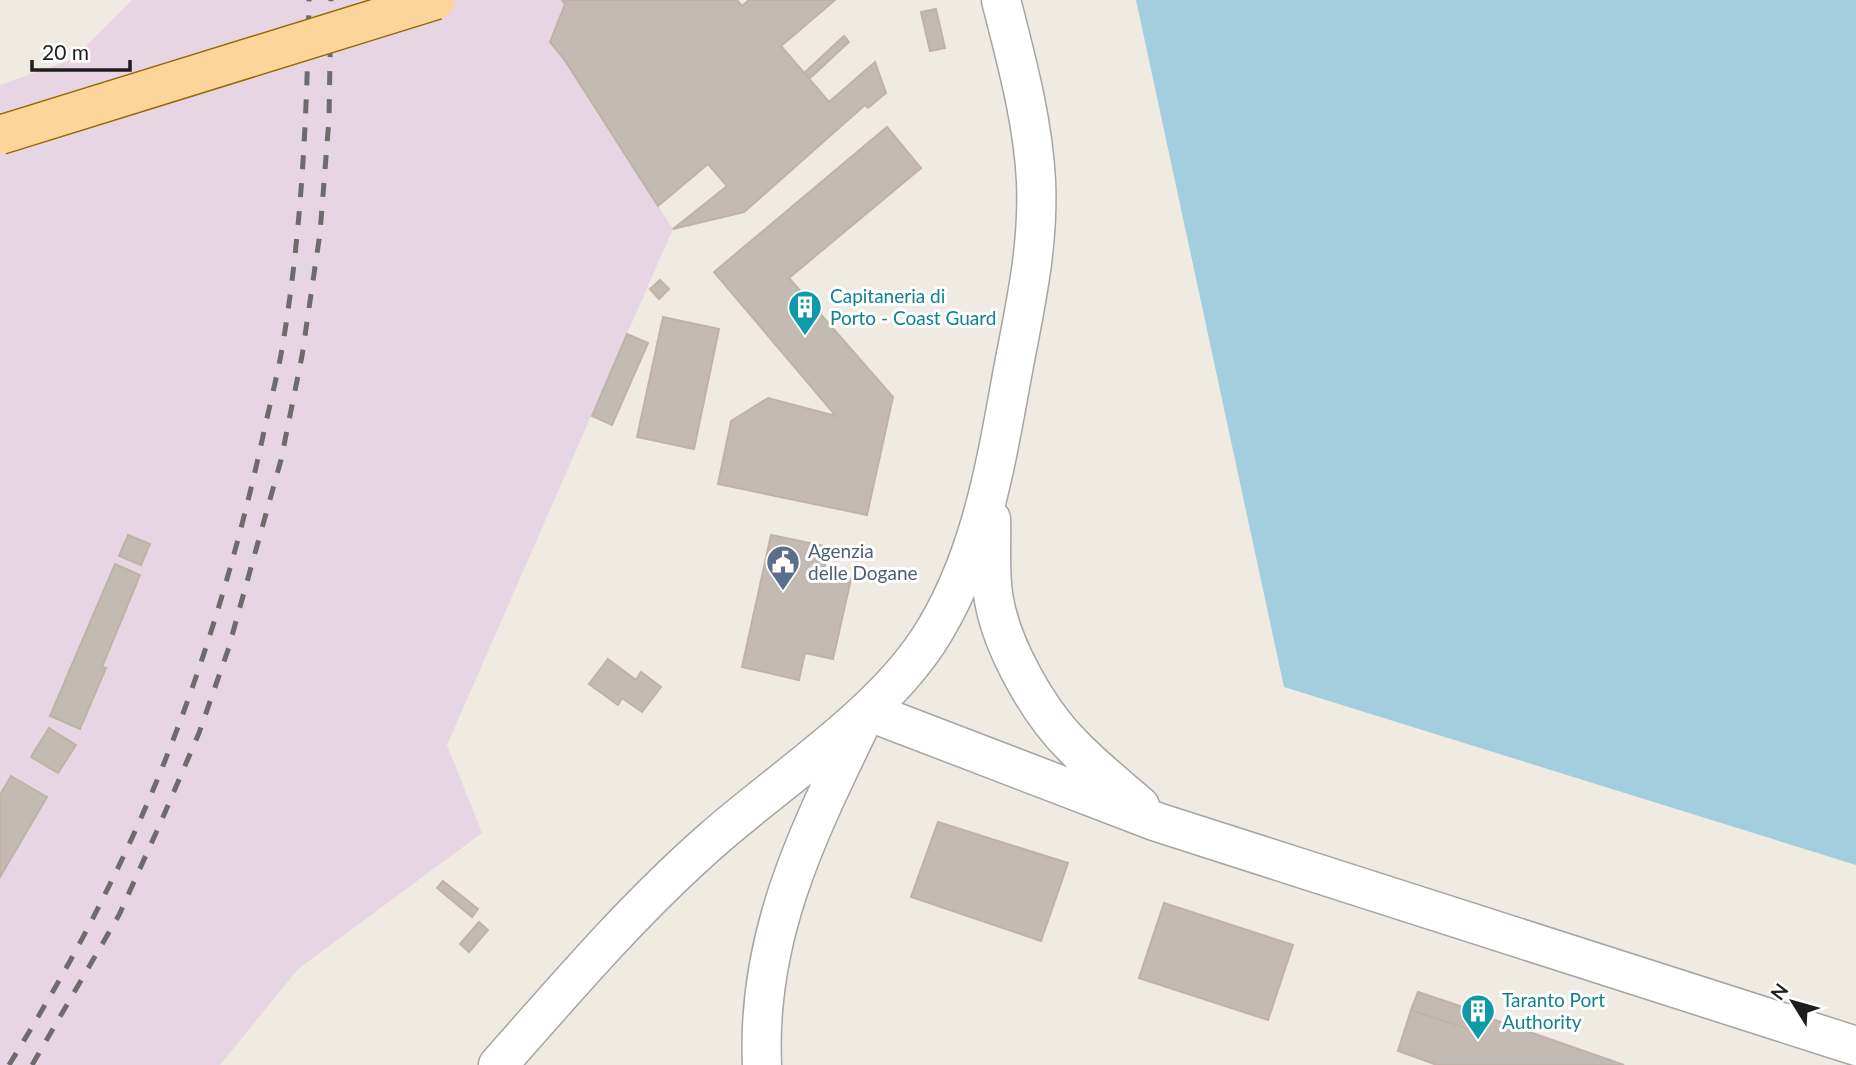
<svg xmlns="http://www.w3.org/2000/svg" width="1856" height="1065" font-family="Lato,sans-serif">
<style>
.industrial{fill:#e8d5e4}
.water{fill:#a3cedd}
.building{fill:#c3bbb3;stroke:#c0b2a6;stroke-width:2}
.lines{fill:none;stroke-linecap:round;stroke-linejoin:round}
.minor-casing{stroke:#a5a5a5;stroke-width:41}
.minor{stroke:#fff;stroke-width:38}
.rail{stroke:#6c6c6c;stroke-width:5;stroke-dasharray:14 14;stroke-linecap:butt}
.major-bridge-casing{stroke:#976900;stroke-width:41;stroke-linecap:butt}
.major-bridge{stroke:#fcd59b;stroke-width:38}
.labels{text-anchor:middle;stroke-width:6;stroke-linejoin:round;paint-order:stroke}
.culture-label{font-size:19px;fill:#0d838f;stroke:#fff;text-anchor:start}
.service-label{font-size:19px;fill:#4e5e75;stroke:#fff;text-anchor:start}
</style>
<rect width="100%" height="100%" fill="#efebe3"/>
<path class="industrial" d="M132 0H562L565 4 550 42 564 59 673 229 447 745 482 833 298 969 220 1065H0V85L73 59Z"/>
<path class="water" d="M1136 0H1856V865L1284 687Z"/>
<path class="building" d="M562 0H737L742 6 749 0H835L781 46 829 102 875 62 886 93 868 108 865 105 744 212 673 229 727 186 708 164 658 206 564 59 550 42 565 4Z
M936 9 945 48 930 51 921 12Z
M844 36 849 42 809 79 804 73Z
M887 127 921 168 789 278 893 397 867 515 718 484 731 421 768 398 836 416 714 272Z
M660 280 669 289 659 299 650 289Z
M663 317 719 329 694 449 637 437Z
M627 334 648 343 612 425 592 416Z
M128 535 150 544 141 565 119 556Z
M771 535 829 547 823 573 851 579 833 659 805 653 799 680 742 667Z
M115 564 140 575 102 667 106 668 80 729 50 716Z
M608 659 636 680 641 672 661 687 642 712 622 698 618 705 589 684Z
M49 728 76 745 58 773 31 757Z
M11 776 47 797 0 877V795Z
M938 822 1068 863 1041 941 911 897Z
M443 881 478 909 472 917 437 888Z
M1164 903 1293 945 1268 1020 1139 978Z
M479 922 488 930 469 952 460 944Z
M1418 992 1478 1012 1472 1030 1411 1010Z
M1411 1010 1472 1030 1478 1014 1624 1065H1437L1398 1051Z"/>
<g class="lines">
<g class="minor-casing">
<path id="minor" d="M991 519C992 545 989 574 994 600 1002 647 1038 711 1072 745 1093 767 1117 786 1140 806
M498 1065C567 987 635 907 713 839 781 779 878 717 928 641 981 560 996 463 1013 370 1025 307 1039 246 1036 181 1033 120 1016 59 1001 0
M762 1065C756 932 811 827 867 711L1157 822 1856 1046"/>
</g>
<use href="#minor" class="minor"/>
<path class="rail" d="M9 1065C42 1011 75 955 103 898 176 755 229 593 263 436 270 403 279 370 284 337 302 225 307 113 309 0
M32 1065 119 915 160 824 199 733 228 650 250 571 281 460 302 356 320 233 329 119 331 0"/>
<g class="major-bridge-casing">
<path id="major-bridge" d="M0 135 436 0"/>
</g>
<use href="#major-bridge" class="major-bridge"/>
</g>
<defs>
<g id="building-pin" transform="scale(1.75)"><path d="M0 17L-7.5 6A9.5 9.5 0 1 1 7.5 6Z" fill="#0f9aa8" stroke="#fff"/><path d="M-4-6H4V6H1V3H-1V6H-4ZM-2.5-4.3h1.7v1.8h-1.7ZM.8-4.3h1.7v1.8H.8ZM-2.5-1h1.7V.8h-1.7ZM.8-1h1.7V.8H.8Z" fill="#fff"/></g>
<g id="civic-pin" transform="scale(1.75)"><path d="M0 17L-7.5 6A9.5 9.5 0 1 1 7.5 6Z" fill="#5c6f8a" stroke="#fff"/><path d="M-.6-6.5H3V-4.5H.6V-3L4-1V1h2V6H-6V1h2V-1L-.6-3ZM-1.2 2.5V6h2.4V2.5Z" fill="#fff"/></g>
</defs>
<g fill-rule="evenodd">
<use href="#building-pin" x="805" y="307"/>
<use href="#civic-pin" x="783" y="562"/>
<use href="#building-pin" x="1478" y="1011"/>
</g>
<g class="labels">
<g class="culture-label">
<text x="830" y="303">Capitaneria di<tspan x="830" dy="22">Porto - Coast Guard</tspan></text>
<text x="1502" y="1007">Taranto Port<tspan x="1502" dy="22">Authority</tspan></text>
</g>
<g class="service-label">
<text x="808" y="558">Agenzia<tspan x="808" dy="22">delle Dogane</tspan></text>
</g>
</g>
<g transform="translate(1793 1002) rotate(307)" stroke="#ffffff" stroke-width="5" paint-order="stroke">
<path d="M0-5L12 26L0 18L-12 26Z" fill="#1e1e1e"/>
<text y="-10" font-size="19" font-weight="bold" text-anchor="middle" fill="#1e1e1e">N</text>
</g>
<path d="M32 60v10h98v-10" fill="none" stroke="#1e1e1e" stroke-width="3.5"/>
<text x="42" y="60" font-size="21" fill="#1e1e1e" stroke="#ffffff" stroke-width="5" paint-order="stroke">20 m</text>
</svg>
